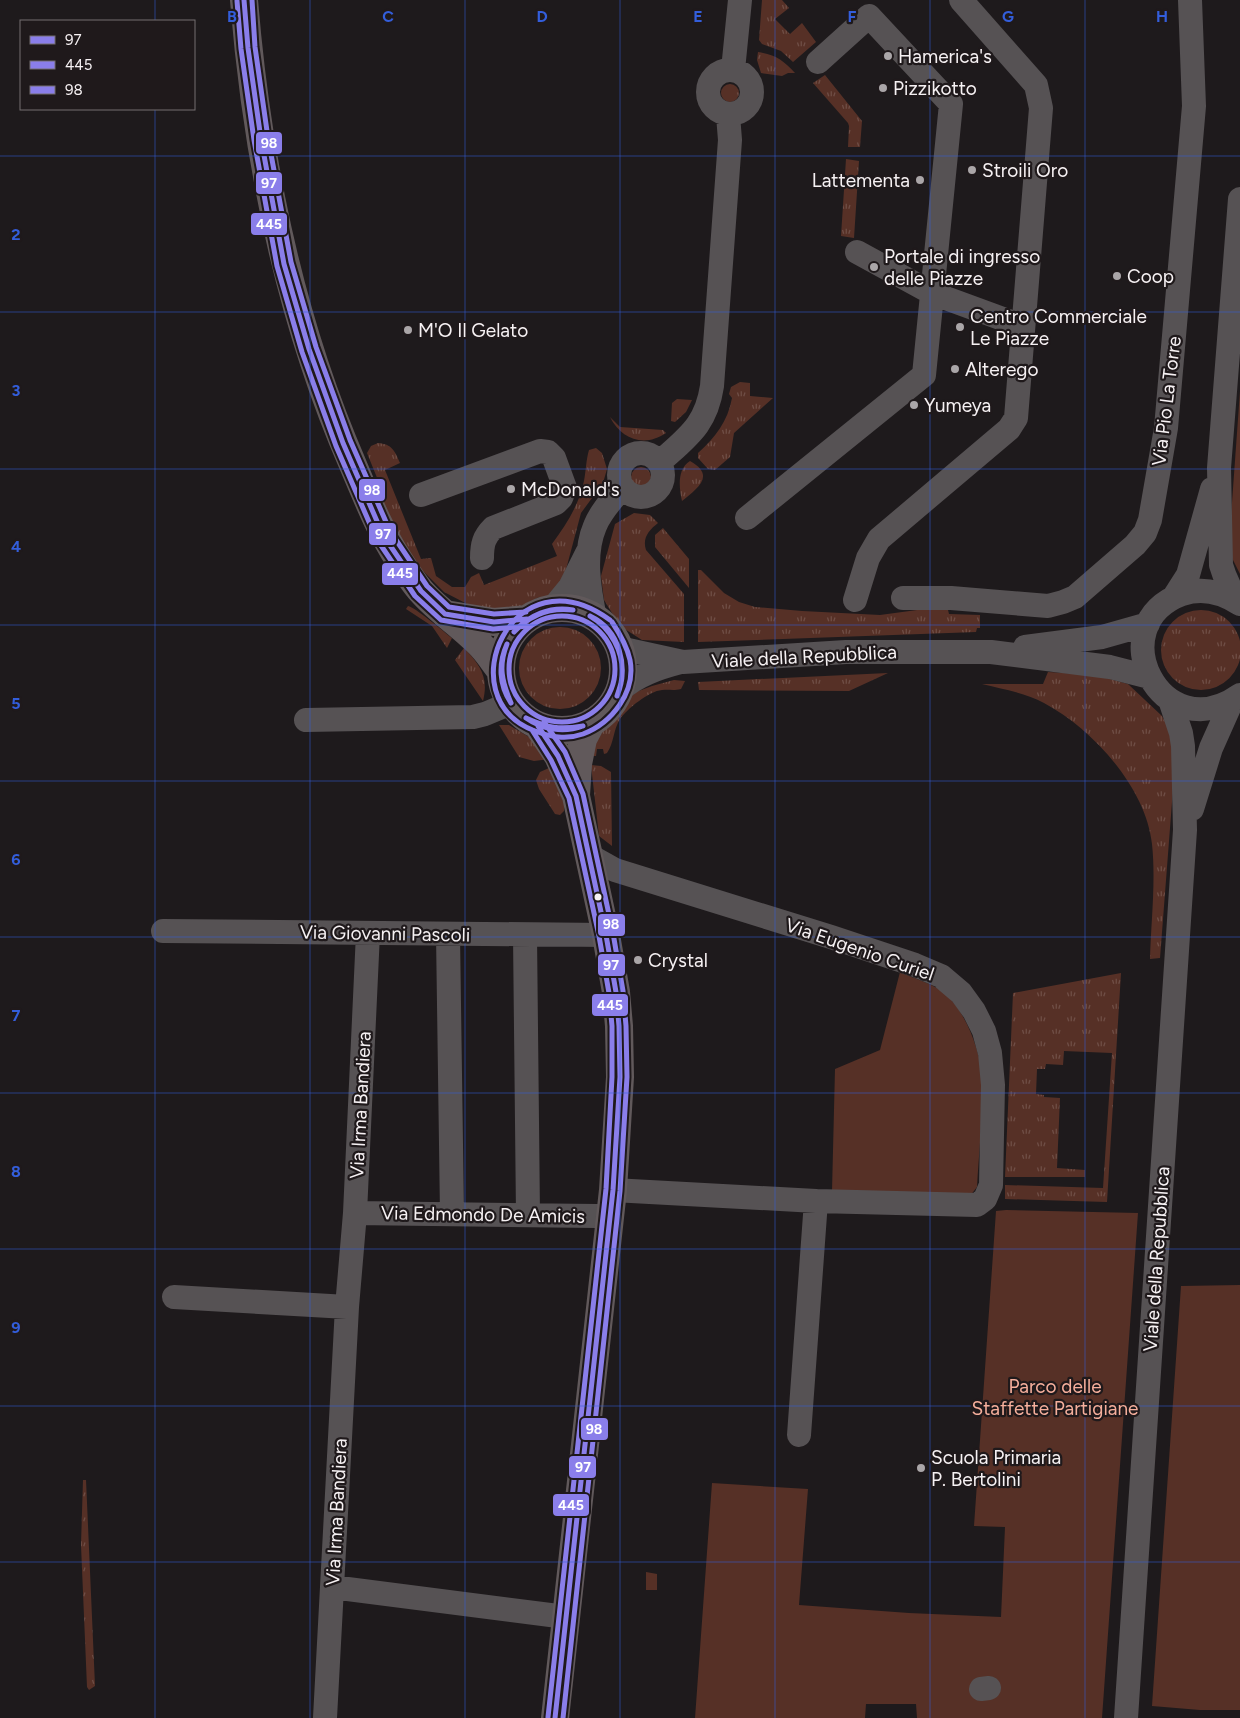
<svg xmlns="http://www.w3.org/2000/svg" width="1240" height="1718" font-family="Figtree,sans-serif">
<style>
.grass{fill:url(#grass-tufts)}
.park{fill:#563026}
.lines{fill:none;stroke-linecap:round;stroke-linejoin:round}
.minor{stroke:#565254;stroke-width:24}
.major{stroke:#61595b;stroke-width:28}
.bus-1-casing{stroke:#1f191b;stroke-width:9}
.bus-2-casing{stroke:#1f191b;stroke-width:9}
.bus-3-casing{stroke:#1f191b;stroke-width:9}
.bus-1{stroke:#8a7eea;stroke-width:5}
.bus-2{stroke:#8a7eea;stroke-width:5}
.bus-3{stroke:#8a7eea;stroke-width:5}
.grid{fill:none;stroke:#335edb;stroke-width:1;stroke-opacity:0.55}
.poi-dot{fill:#aaa6a8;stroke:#1f191b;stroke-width:2}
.bus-dot{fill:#f6f1f3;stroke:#1f191b;stroke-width:2}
.labels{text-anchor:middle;stroke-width:4.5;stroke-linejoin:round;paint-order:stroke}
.poi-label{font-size:19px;fill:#f6f1f3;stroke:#1f191b;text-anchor:start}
.street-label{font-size:19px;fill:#f6f1f3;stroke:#1f191b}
.park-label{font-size:19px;fill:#f6af9c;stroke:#1f191b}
.grid-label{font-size:16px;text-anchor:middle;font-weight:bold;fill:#335edb;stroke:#1f191b;stroke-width:4.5;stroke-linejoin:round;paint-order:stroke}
.line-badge{stroke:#1f191b;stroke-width:2}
.badge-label{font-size:14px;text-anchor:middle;font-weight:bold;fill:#fff}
</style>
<defs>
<pattern id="grass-tufts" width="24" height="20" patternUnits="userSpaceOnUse" patternTransform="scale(1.25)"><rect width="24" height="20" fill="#563026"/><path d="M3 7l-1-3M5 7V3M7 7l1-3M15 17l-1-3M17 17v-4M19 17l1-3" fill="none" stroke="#6f4e46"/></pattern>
</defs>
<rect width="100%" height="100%" fill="#1e1a1c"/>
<path class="grass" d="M762 0H782L789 8 775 19 790 34 802 23 816 42 793 62 781 51 762 44 759 40Z
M758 52C776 55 783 60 795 73H788L782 76 761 73 757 60Z
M825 75 862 121 860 147H848L849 126 848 123 813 83Z
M721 93a9 9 0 1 1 18 0a9 9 0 1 1-18 0Z
M846 159 859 161 854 238 841 236Z
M740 382 750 383V396L773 398 734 433 730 457 715 470 708 469 698 458V453C715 438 728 421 732 398L729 394 731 387Z
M677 399 692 400 686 412 675 422 671 421 672 403Z
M610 417 620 427 663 430 666 433C644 448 621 439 610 417Z
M378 443C392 444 395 451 400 463L385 470 421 559 431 558 436 576 452 587H465L471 577 479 573 484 585 557 556 552 544C566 525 579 505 584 481 586 471 586 460 589 450L596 448 602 453 607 469 603 483 581 513 564 577 548 596 537 598 516 609 503 612 473 607 444 592 421 569 383 511 382 490 367 453 371 446Z
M690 461C717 476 696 489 682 501 679 488 677 469 690 461Z
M631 477a10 10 0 1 1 20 0a10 10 0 1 1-20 0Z
M634 513 650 515 658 523C649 530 642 538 646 550L684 594V642L642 640 620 626 604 600 601 576 615 524Z
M663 528 689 559V588L655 547V535Z
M698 570H701L724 593 739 602 755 607 802 611 880 615 947 606 949 614 980 615V628H977L976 632 698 642Z
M408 606C415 607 444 632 452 638L447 648 432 626 406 609Z
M1161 650a40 40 0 1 1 80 0a40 40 0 1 1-80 0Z
M519 668a41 41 0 1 1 82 0a41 41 0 1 1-82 0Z
M464 648C480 665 489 677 483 701L455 660Z
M1048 672 1096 675 1128 684 1162 716 1174 737V776L1160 958 1150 959C1151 922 1156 881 1152 844 1146 788 1093 729 1044 703 1026 693 1002 689 982 684H1043Z
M888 673 849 691 699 690 698 682Z
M674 680 685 681 681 689C672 691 670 689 662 690 649 691 627 709 620 719 613 730 614 743 607 753L604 754 603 749H597L596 756H591L596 742 603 731 620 713 628 699 636 692 652 686Z
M499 725H509L534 740 550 759 534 761 519 757Z
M591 765 601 766 611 772 612 846 599 836Z
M549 768 564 803V811L560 815 555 814 539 789 536 780 540 772Z
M1121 973 1107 1202 1005 1199V1185L1103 1188 1112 1053 1064 1051 1063 1065 1046 1064 1045 1069H1037L1036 1094 1044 1095V1097L1060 1098 1057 1168 1085 1170V1177H1005L1013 993Z
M83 1480H86L95 1686 89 1690 87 1687 81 1545Z
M646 1572 657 1574V1590H646Z"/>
<path class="park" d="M1240 391V574L1232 558H1228Z
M900 972C913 978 930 983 942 991 964 1007 982 1053 982 1080 983 1115 979 1152 977 1187L970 1196 832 1191 835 1069 880 1050Z
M1006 1210 1138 1213 1102 1718H917L916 1704H866L865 1718H695L712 1483 808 1489 799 1605 909 1613 1001 1617 1005 1527 974 1526 996 1211Z
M1240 1285V1710H1200L1152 1706 1181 1286Z"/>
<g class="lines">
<path class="minor" d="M708 92a22 22 0 1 1 44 0a22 22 0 1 1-44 0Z
M733 70 740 0
M857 252 932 293 1011 322
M619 475a22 22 0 1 1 44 0a22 22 0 1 1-44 0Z
M659 463C687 437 706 426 712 386L730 140 728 115
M421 495 540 451 548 452 554 458 565 488 561 498 556 503 493 528C484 537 482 544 482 558
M747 518 924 375 951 104 869 16 818 62
M1174 597 1188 575 1212 489
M903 598H951L1048 606 1063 602 1075 597 1135 545 1145 533 1150 520 1166 428 1194 106 1190 0
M855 600 868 558 879 539 1009 429 1016 418 1041 108 1036 85 961 0
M1240 604C1231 591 1225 579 1221 565L1219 468 1240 199
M1240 604C1222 592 1203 587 1182 594 1099 625 1161 751 1240 695
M552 609 570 587 587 553
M597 619 595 618C589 589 583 554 595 526 601 511 612 500 622 488
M1025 647 1102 637 1148 624
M619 648 683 662 846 652H991L1110 667 1149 677
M619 691C637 675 658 668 681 662
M306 720 473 717 485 714 511 703
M1192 809 1211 748 1232 701
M590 856 615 870 831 937 915 965 941 976 961 993 974 1011 984 1031 990 1053 993 1085 991 1185 985 1199 977 1205 816 1201 613 1190
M163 931 606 935
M448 934 452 1214
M525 935 528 1215
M355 1213 597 1216 610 1217
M174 1297 347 1307
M799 1435 816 1201
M332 1587 566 1617
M981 1689 989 1688
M325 1718 347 1307 355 1213 368 933
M1126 1718 1185 830 1183 746 1181 733 1170 700"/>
<path class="major" d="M244 0C257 160 289 318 353 465 367 498 380 531 399 560 406 571 413 582 421 591 440 613 466 628 485 650 491 657 495 664 501 671
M501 669a61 61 0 1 1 122 0a61 61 0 1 1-122 0Z
M445 614 494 622 527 619
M538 726 558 756 576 796 606 935 616 992 619 1026 620 1077 613 1190 555 1718
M576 795 578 764 583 739 592 722"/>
<g class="bus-1-casing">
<path id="bus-1" d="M244 0 248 48 261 139 284 264 309 349 343 443 383 535 421 591 445 614 494 622 527 619
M590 616C620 630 629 667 617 696
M590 616C611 628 624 652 622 676 622 683 619 689 617 696
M514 632C529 615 550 606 573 610
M514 632C530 615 549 607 573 610
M507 644C498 666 502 682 511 703
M507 644C498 664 499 685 511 703
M526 718C548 728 559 730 583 726
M526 718C543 730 564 733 583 726
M538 726 558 756 576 796 606 935 616 992 619 1026 620 1077 613 1190 555 1718"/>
</g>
<g class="bus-2-casing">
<path id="bus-2" d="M237 1 241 49 254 140 277 266 302 352 336 446 376 538 415 596 441 620 493 629 528 626
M610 620C513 549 446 698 535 731 551 737 566 740 583 734 612 723 636 692 630 660 627 646 620 634 612 622
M532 730 551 760 569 798 599 936 609 993 612 1026V1077L606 1189 548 1717"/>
</g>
<g class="bus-3-casing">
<path id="bus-3" d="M252 0 255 47 268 138 291 262 316 347 350 440 390 531 427 586 449 607 494 614 526 612
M509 669a53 53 0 1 1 106 0a53 53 0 1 1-106 0Z
M544 722 565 752 583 794 613 933 623 991 626 1026 627 1077 620 1191 563 1718"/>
</g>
<use href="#bus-1" class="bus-1"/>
<use href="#bus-2" class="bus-2"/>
<use href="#bus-3" class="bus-3"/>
</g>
<path class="grid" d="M155 0V21M310 0V1718M465 0V1718M620 0V1718M775 0V1718M930 0V1718M1085 0V1718M155 109V1718M0 156H1240M0 312H1240M0 469H1240M0 625H1240M0 781H1240M0 937H1240M0 1093H1240M0 1249H1240M0 1406H1240M0 1562H1240"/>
<g class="poi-dot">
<circle cx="888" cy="56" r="5"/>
<circle cx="883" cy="88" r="5"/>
<circle cx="972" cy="170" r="5"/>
<circle cx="920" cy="180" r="5"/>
<circle cx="874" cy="267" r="5"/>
<circle cx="1117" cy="276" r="5"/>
<circle cx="960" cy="327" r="5"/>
<circle cx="408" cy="330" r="5"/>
<circle cx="955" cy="369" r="5"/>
<circle cx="914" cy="405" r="5"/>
<circle cx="511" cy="489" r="5"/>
<circle cx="638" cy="960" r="5"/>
<circle cx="921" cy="1468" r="5"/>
</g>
<circle class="bus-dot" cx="598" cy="897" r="4.5"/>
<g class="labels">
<g class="poi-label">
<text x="898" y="63">Hamerica's</text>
<text x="893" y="95">Pizzikotto</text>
<text x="982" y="177">Stroili Oro</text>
<text x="910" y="187" text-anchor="end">Lattementa</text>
<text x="884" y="263">Portale di ingresso<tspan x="884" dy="22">delle Piazze</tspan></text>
<text x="1127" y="283">Coop</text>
<text x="970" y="323">Centro Commerciale<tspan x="970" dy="22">Le Piazze</tspan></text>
<text x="418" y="337">M'O Il Gelato</text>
<text x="965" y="376">Alterego</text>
<text x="924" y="412">Yumeya</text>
<text x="521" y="496">McDonald's</text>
<text x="648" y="967">Crystal</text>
<text x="931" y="1464">Scuola Primaria<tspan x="931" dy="22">P. Bertolini</tspan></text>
</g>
<g class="street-label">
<text transform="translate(1166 401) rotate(-83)" y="7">Via Pio La Torre</text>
<text transform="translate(804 656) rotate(-3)" y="7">Viale della Repubblica</text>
<text transform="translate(385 933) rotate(1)" y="7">Via Giovanni Pascoli</text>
<text transform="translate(860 949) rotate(19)" y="7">Via Eugenio Curiel</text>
<text transform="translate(360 1105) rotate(-87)" y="7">Via Irma Bandiera</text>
<text transform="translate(483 1214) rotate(1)" y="7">Via Edmondo De Amicis</text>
<text transform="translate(1156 1259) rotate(-86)" y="7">Viale della Repubblica</text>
<text transform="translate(336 1512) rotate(-87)" y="7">Via Irma Bandiera</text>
</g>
<g class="park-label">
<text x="1055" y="1393">Parco delle<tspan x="1055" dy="22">Staffette Partigiane</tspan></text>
</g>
</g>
<g class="grid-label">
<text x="232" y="22">B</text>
<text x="388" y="22">C</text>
<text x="542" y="22">D</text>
<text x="698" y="22">E</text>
<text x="852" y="22">F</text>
<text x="1008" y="22">G</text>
<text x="1162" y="22">H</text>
<text x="16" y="240">2</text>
<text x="16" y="396">3</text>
<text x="16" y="552">4</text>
<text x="16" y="709">5</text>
<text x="16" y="865">6</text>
<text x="16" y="1021">7</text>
<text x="16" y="1177">8</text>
<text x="16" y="1333">9</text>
</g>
<g class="line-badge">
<rect x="255" y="131" width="28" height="24" rx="5" fill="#8a7eea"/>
<rect x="255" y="171" width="28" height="24" rx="5" fill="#8a7eea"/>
<rect x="250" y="212" width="38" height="24" rx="5" fill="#8a7eea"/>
<rect x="358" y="478" width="28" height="24" rx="5" fill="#8a7eea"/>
<rect x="368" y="522" width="29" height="24" rx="5" fill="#8a7eea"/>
<rect x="381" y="562" width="38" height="24" rx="5" fill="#8a7eea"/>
<rect x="597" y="913" width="29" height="24" rx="5" fill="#8a7eea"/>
<rect x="597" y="953" width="29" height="24" rx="5" fill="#8a7eea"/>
<rect x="591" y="993" width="38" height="24" rx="5" fill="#8a7eea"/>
<rect x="580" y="1417" width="29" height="24" rx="5" fill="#8a7eea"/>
<rect x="568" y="1455" width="29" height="24" rx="5" fill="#8a7eea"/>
<rect x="552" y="1493" width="38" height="24" rx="5" fill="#8a7eea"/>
</g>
<g class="badge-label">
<text x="269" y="148">98</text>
<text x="269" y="188">97</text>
<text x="269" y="229">445</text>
<text x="372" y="495">98</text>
<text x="383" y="539">97</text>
<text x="400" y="578">445</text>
<text x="611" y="929">98</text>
<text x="611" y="970">97</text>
<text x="610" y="1010">445</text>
<text x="594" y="1434">98</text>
<text x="583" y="1472">97</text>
<text x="571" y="1510">445</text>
</g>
<rect x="20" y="20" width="175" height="90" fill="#1f191b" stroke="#756f71"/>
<rect x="30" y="36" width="25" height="8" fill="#8a7eea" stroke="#756f71"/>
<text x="65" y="45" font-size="15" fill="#f6f1f3">97</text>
<rect x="30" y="61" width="25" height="8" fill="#8a7eea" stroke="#756f71"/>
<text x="65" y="70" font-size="15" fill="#f6f1f3">445</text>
<rect x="30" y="86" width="25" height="8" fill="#8a7eea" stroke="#756f71"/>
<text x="65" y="95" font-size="15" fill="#f6f1f3">98</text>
</svg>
